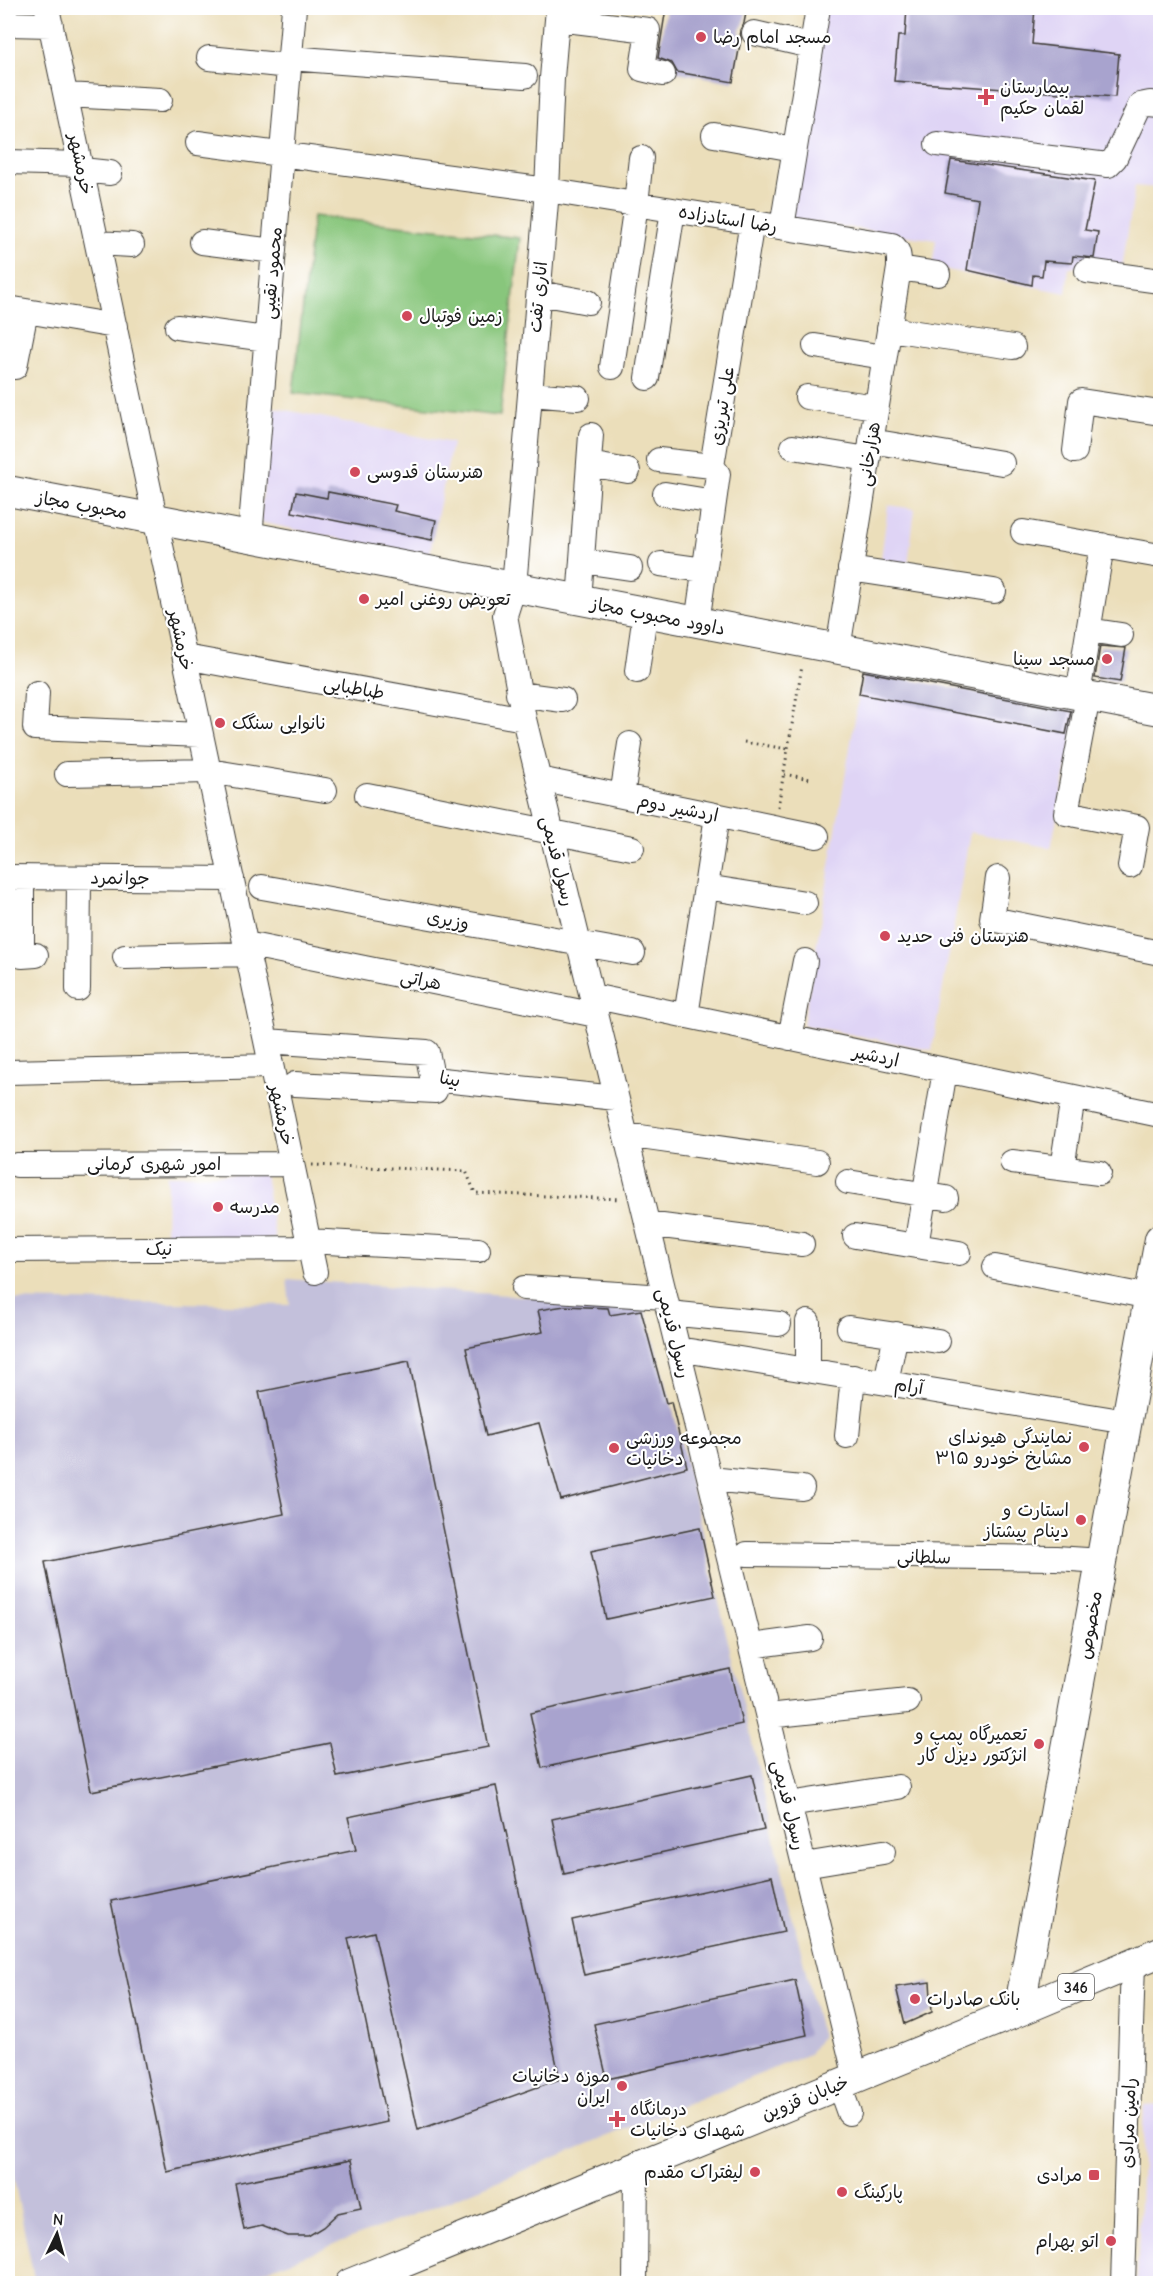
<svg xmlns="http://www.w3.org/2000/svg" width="1168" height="2291" font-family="'Comic Neue','Playpen Sans Arabic',sans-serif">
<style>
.built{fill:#dfd4f5}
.industrial{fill:#c3c0db}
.green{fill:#88c67c;stroke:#52714c;stroke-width:1.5}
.building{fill:#a8a3ce}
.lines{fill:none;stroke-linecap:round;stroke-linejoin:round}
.minor-casing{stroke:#3b3934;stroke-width:26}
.major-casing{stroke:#3b3934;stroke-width:32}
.path{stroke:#3b3934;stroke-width:3;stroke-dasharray:1.5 4.5;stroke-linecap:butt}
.minor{stroke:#fff;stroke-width:24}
.major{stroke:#fff;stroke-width:30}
.poi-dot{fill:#d1495b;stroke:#fff;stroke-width:2}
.labels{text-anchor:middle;stroke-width:4.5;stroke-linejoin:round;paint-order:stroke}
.shield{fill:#fff;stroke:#606060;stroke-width:1.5}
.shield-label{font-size:16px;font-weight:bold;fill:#1c1c1c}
.poi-label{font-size:18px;fill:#1c1c1c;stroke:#fff;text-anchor:start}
.street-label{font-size:18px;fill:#1c1c1c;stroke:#fff}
</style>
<rect width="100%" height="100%" fill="#fff"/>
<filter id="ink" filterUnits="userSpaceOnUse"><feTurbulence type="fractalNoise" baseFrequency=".0167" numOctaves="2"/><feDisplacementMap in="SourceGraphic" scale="12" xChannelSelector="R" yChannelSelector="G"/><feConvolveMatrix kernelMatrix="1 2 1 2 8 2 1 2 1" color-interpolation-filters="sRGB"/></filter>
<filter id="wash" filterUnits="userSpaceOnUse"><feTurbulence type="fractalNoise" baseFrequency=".008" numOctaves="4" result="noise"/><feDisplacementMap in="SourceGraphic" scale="24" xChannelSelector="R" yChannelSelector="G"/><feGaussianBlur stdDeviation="1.35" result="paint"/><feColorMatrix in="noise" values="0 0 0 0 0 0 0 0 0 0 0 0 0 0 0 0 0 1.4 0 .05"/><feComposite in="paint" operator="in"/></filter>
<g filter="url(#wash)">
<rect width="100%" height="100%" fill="#ebdeba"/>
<path class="built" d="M826 8H1160V188L1135 186 1122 268 1069 267 1066 293 932 267 936 240 791 219Z
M271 407 452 443 429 558 260 522Z
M888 505 915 509 908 564 881 560Z
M863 671 1078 711 1051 848 970 832 932 1050 803 1025Z
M265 1174 275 1239 166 1243 167 1175Z
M1160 2105V2283H1137L1144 2106Z"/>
<path class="industrial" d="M287 1279 644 1305 671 1402 541 1429 561 1500 687 1467 821 2036 809 2054 433 2207 232 2283H35L8 2150V1300L290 1305Z"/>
<path class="green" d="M313 216 520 238 500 416 293 393Z"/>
<g id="blocks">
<path class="building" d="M666 8H747L744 23 740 30 741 39 733 82 677 72 672 63 658 58Z
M907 8H1035L1032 44 1119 54 1115 97 894 81 898 36H905Z
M951 160 1095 181 1085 230 1098 232 1094 258 1073 256 1072 263 1044 261 1042 276 1033 275 1032 285 967 270 978 199 945 193Z
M296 492 327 498 328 492 396 505 394 511 436 520 432 540 292 512Z
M1100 646 1126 648 1120 682 1095 678Z
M863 671 1071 711 1066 734 859 694Z
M565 1306 608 1308 610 1315 641 1310 666 1403 671 1402 687 1467 561 1500 539 1423 486 1436 466 1348 543 1332 538 1310Z
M409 1361 488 1747 337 1777 330 1743 91 1791 45 1562 284 1514 259 1392Z
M700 1528 715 1596 606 1619 591 1551Z
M730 1669 742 1724 542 1768 530 1713Z
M752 1775 764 1830 564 1874 552 1819Z
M496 1786 560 2079 418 2130 374 1932 348 1938 387 2122 167 2172 111 1901 356 1850 348 1817Z
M772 1876 784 1932 584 1975 572 1920Z
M795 1980 807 2035 607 2079 594 2024Z
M930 1982 932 2012 905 2024 896 1987Z
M351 2160 361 2208 338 2213 323 2227 308 2236H288L262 2226 244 2230 235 2183Z"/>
</g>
</g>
<g filter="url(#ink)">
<use href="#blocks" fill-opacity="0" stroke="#3b3934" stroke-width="1.5"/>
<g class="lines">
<g class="minor-casing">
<path id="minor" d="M47 8 315 1272
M558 8 552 78 547 190 514 587 505 615 524 719 856 2078
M558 19 648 30 642 69 663 74
M8 24 51 25
M754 33 811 46
M209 58 289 66
M289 58 525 76
M66 95 160 100
M714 135 794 149
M198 143 547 190 892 245C900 251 899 259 899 268L838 649
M937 144 1108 165 1115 158 1140 105 1150 103 1160 104
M8 162 80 164
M82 170 110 173
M782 227 818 8
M202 242 274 251
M97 243 132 245
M899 268 938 274
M1087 271 1160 281
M539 293 588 302
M8 308 115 326
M177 327 266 339
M889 329 1013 347
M815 346 884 357
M15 367 26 311
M612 367 636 204 641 158
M647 378 673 210
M530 394 578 398
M807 397 876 407
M871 441 1002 463
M793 447 868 459
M1075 451 1081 401 1160 413
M659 460 712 466
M589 464 628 471
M665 494 714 502
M1023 532 1160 556
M250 538 294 8
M582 561 630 568
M661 564 704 570
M850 569 994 591
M579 601 591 435
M697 623 718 474 712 466 752 222
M1088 630 1121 635
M185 657 524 719
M637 671 645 614
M37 693 35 728 201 735
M518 694 563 700
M1078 695 1102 545
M1088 697 1066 813 1137 827 1130 866
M67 774 209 771 325 790
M539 779 817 836
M367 795 632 848
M622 796 630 744
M8 877 232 879
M22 878V956L36 955
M998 878 992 919 1160 953
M262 887 633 953
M706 887 805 903
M246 944 596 1015
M125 957 248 954
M78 989 79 878
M592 996 1160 1115
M686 1016 717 816
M790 1038 805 961
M266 1041 427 1052 435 1091 295 1084
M8 1072 271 1066
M433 1079 616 1098
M626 1135 817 1162
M1012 1162 1099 1173
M17 1165 292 1164
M1062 1168 1073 1097
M848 1182 946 1198
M647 1224 802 1244
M855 1236 959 1253
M308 1241 478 1250
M916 1246 945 1070
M8 1250 310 1248
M995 1267 1150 1297
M524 1288 665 1297
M669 1313 779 1324
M808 1322V1370
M849 1328 938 1341
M690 1351 1127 1422
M886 1382 896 1334
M847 1436 853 1377
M710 1479 802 1488
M747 1554 1056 1558 1102 1561
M751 1646 810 1638
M768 1716 908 1701
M789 1804 898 1787
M804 1865 883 1852
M839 2085 849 2113
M635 2284 636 2167
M1123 2284 1133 1963"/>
</g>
<g class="major-casing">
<path id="major" d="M8 491 1160 710
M1019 2011 1160 1239
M350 2284 1019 2011 1160 1952"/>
</g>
<path class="path" d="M744 742 788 749
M784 774 810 779
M778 807 802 666
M312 1165 466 1171 475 1193 620 1199"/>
<use href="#minor" class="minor"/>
<use href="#major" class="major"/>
</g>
</g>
<g class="poi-dot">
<circle cx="701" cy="37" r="6"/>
<path d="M983 88h6v6h6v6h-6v6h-6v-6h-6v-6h6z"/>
<circle cx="407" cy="316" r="6"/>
<circle cx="355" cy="472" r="6"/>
<circle cx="364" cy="599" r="6"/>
<circle cx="1107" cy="659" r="6"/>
<circle cx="220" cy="723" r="6"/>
<circle cx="885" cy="936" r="6"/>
<circle cx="218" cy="1207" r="6"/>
<circle cx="1084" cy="1447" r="6"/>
<circle cx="614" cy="1448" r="6"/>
<circle cx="1081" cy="1520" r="6"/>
<circle cx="1039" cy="1744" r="6"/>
<circle cx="915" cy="1999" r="6"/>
<circle cx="622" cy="2086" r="6"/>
<path d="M614 2110h6v6h6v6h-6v6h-6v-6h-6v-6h6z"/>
<circle cx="755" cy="2172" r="6"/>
<rect x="1088" y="2169" width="12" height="12" rx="3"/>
<circle cx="842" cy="2192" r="6"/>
<circle cx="1111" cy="2241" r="6"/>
</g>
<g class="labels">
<rect class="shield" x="1058" y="1974" width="36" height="26" rx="4.5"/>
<g class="shield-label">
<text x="1076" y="1993">346</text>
</g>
<g class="poi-label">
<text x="713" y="43">مسجد امام رضا</text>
<text x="1000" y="93">بیمارستان<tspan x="1000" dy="21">لقمان حکیم</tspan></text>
<text x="419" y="322">زمین فوتبال</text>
<text x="367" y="478">هنرستان قدوسی</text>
<text x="376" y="605">تعویض روغنی امیر</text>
<text x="1095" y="665" text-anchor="end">مسجد سینا</text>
<text x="232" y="729">نانوایی سنگک</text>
<text x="897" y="942">هنرستان فنی حدید</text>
<text x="230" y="1213">مدرسه</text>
<text x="1072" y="1443" text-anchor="end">نمایندگی هیوندای<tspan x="1072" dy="21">۳۱۵ مشایخ خودرو</tspan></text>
<text x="626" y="1444">مجموعه ورزشی<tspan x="626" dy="21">دخانیات</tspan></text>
<text x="1069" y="1516" text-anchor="end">استارت و<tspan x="1069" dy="21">دینام پیشتاز</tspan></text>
<text x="1027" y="1740" text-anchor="end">تعمیرگاه پمپ و<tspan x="1027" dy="21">انژکتور دیزل کار</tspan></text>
<text x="927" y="2005">بانک صادرات</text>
<text x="610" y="2082" text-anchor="end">موزه دخانیات<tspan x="610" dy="21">ایران</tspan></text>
<text x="630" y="2115">درمانگاه<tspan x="630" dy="21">شهدای دخانیات</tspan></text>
<text x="743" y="2178" text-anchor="end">لیفتراک مقدم</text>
<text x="1082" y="2181" text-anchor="end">مرادی</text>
<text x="854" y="2198">پارکینگ</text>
<text x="1099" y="2247" text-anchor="end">اتو بهرام</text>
</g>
<g class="street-label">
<text transform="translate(81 164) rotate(78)" y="6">خرمشهر</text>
<text transform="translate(728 219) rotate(9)" y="6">رضا استادزاده</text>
<text transform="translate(272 273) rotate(-85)" y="6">محمود نقیبی</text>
<text transform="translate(538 297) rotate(-85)" y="6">اناری تفت</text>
<text transform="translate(722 406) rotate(-81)" y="6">علی تبریزی</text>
<text transform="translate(869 454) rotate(-81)" y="6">هزارخانی</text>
<text transform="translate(82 505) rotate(10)" y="6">محبوب مجاز</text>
<text transform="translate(658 616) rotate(11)" y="6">داوود محبوب مجاز</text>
<text transform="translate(181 640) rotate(78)" y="6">خرمشهر</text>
<text transform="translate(354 688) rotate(10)" y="6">طباطبایی</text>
<text transform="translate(678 808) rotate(11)" y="6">اردشیر دوم</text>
<text transform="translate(558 861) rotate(76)" y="6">رسول قدیمی</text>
<text transform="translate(120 878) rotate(1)" y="6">جوانمرد</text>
<text transform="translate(448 920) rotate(10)" y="6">وزیری</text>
<text transform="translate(421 980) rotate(11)" y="6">هراتی</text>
<text transform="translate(876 1056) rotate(12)" y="6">اردشیر</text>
<text transform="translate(450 1079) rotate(11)" y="6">بینا</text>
<text transform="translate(282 1115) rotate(78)" y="6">خرمشهر</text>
<text x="154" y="1170">امور شهری کرمانی</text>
<text x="159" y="1255">نیک</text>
<text transform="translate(674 1333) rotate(76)" y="6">رسول قدیمی</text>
<text transform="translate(909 1386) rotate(9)" y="6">آرام</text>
<text transform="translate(924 1557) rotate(1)" y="6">سلطانی</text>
<text transform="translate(1090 1625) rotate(-80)" y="6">مخصوص</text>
<text transform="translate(789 1805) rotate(76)" y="6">رسول قدیمی</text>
<text transform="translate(805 2098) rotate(-22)" y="6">خیابان قزوین</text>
<text transform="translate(1128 2123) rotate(-88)" y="6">رامین مرادی</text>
</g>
</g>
<rect width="1168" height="2291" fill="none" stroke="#fff" stroke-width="30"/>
<g transform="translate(57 2234) rotate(5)" stroke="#ffffff" stroke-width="4.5" paint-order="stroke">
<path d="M0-4.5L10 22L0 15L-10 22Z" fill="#1c1c1c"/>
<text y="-9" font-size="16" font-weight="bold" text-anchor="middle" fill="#1c1c1c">N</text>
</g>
</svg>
